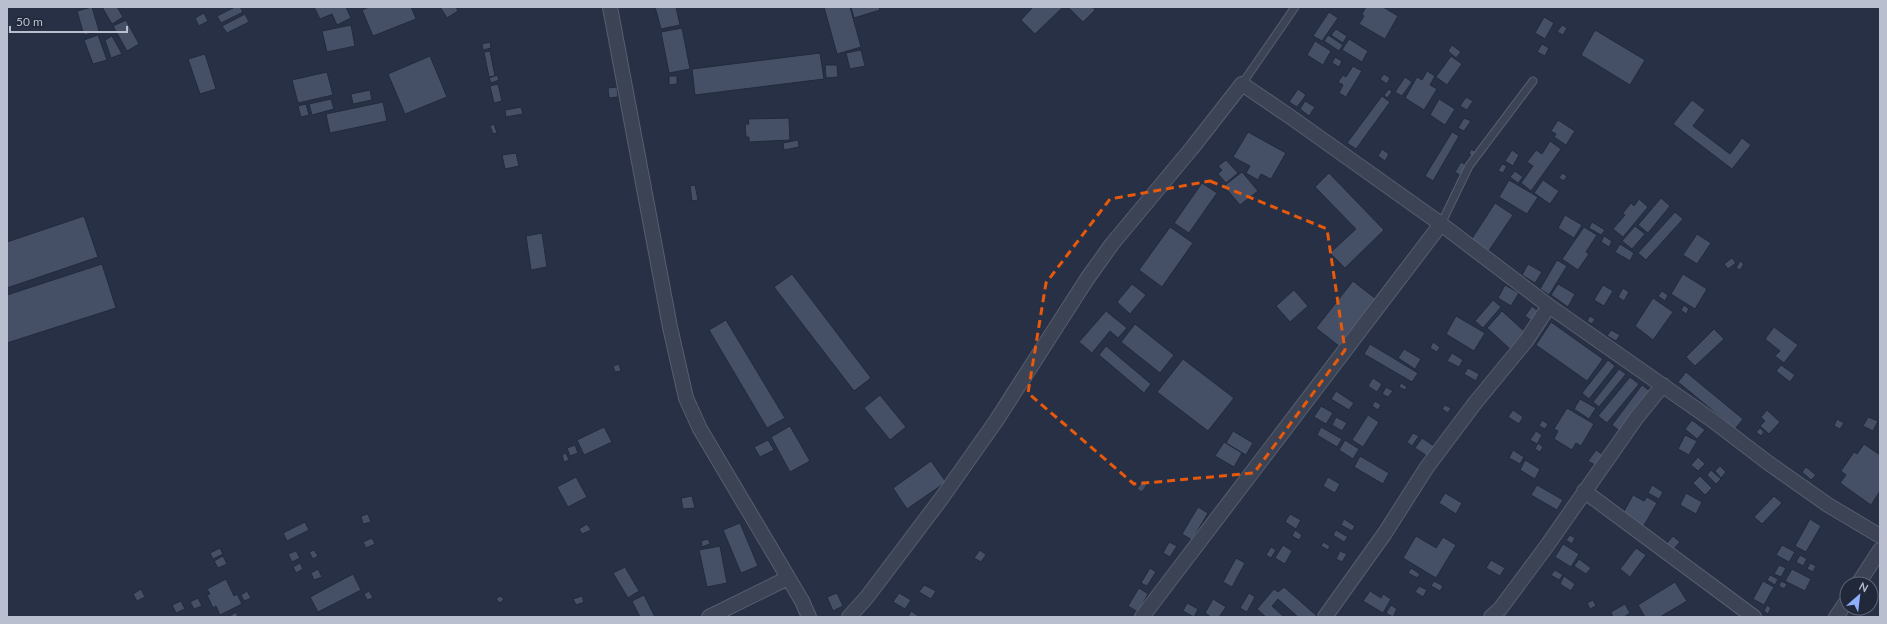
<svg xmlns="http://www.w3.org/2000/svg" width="1887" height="624" font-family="Lato,sans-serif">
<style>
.building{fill:#455067;stroke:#222a3c}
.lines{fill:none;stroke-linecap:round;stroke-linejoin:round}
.service-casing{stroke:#575e6f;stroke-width:9}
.minor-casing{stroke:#575e6f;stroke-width:16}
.service{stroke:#3b4354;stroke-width:7}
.minor{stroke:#3b4354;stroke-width:14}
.marked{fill:none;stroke:#e8590c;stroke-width:3;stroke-dasharray:8 5;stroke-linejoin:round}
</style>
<rect width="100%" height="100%" fill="#273045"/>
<path class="building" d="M92 7 99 31 84 35 77 11Z
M102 7H117L123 17 112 24Z
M235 7H240L243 12 221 23 217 16Z
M314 7H346L351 18 337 25 332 14 320 19Z
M369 7H411L416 19 373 36 362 10Z
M440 7H456L458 11 447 18Z
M655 7H676L680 25 661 29Z
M824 7H850L861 47 837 54Z
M851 7H879L880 10 854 18Z
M1033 7H1061L1062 8 1035 34 1021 20Z
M1068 7H1093L1095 10 1083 22Z
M1366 7H1383L1398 16 1385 39 1359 24 1364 16 1362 14Z
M1329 12 1338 18 1322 41 1313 36Z
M204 13 208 21 199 26 195 18Z
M245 14 249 22 227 33 222 26Z
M1544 17 1554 23 1545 39 1535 33Z
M126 20 139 44 127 51 113 26Z
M351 25 355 46 327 52 322 31Z
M1562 25 1567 28 1563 35 1557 32Z
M682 28 690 69 669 73 661 32Z
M1336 29 1347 36 1343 43 1331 35Z
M1595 30 1645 60 1630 85 1581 55Z
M98 35 107 60 93 64 84 40Z
M1328 35 1343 45 1339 51 1324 41Z
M112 36 122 54 111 58 105 40Z
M1349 39 1368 51 1362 62 1342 50Z
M1315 41 1331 51 1323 65 1307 55Z
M490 42 491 48 483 50 482 44Z
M1542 44 1549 48 1545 56 1537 52Z
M1452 45 1461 52 1456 58 1448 51Z
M861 50 865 66 850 69 846 53Z
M490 51 495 76 489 77 484 52Z
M820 53 824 79 695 95 692 69Z
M205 54 216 89 200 94 188 59Z
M430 56 447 97 405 114 388 74Z
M1451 56 1462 64 1447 85 1436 77Z
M1335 57 1342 61 1339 67 1332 63Z
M825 65H837L838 77 826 78Z
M1353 66 1362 71 1346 97 1339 93 1343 85 1338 82 1343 75 1346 77Z
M1427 71 1435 76 1430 85 1437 89 1424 110 1405 98 1417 77 1422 80Z
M327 72 333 95 298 103 292 80Z
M1384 74 1390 78 1387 84 1380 79Z
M497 75 499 80 491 83 489 78Z
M669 76H677V84L669 85Z
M1405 77 1412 82 1402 96 1395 92Z
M498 84 502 101 494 103 490 86Z
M617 87 618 97 609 98 608 88Z
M1298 89 1306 95 1297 107 1289 102Z
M1389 89 1392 92 1387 98 1384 95Z
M370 90 372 100 353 104 351 94Z
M1382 96 1390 102 1356 149 1347 143Z
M1466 97 1473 101 1467 110 1460 106Z
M331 99 334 109 312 115 309 104Z
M1439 99 1455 109 1445 125 1430 115Z
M1692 100 1705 110 1693 126 1730 154 1742 138 1751 145 1732 169 1673 124Z
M1305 101 1315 107 1309 116 1300 109Z
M383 102 387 121 330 133 326 114Z
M306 104 309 115 301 117 298 106Z
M521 107 523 114 506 117 505 110Z
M789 118 790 140 749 142V137H746L745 124H749L748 119Z
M1464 118 1471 121 1464 131 1458 128Z
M1558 120 1575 131 1566 145 1554 137 1556 134 1551 131Z
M494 124 497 133 493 134 490 126Z
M1248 132 1286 153 1271 179 1261 174 1258 180 1246 173 1250 166 1233 157Z
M1452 132 1459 136 1433 181 1425 176Z
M798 140 799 147 784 150 783 143Z
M1550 141 1561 149 1531 191 1521 183 1533 166 1527 162 1536 150 1542 154Z
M1382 149 1389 154 1385 161 1378 156Z
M1471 149 1476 152 1474 157 1469 154Z
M1512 150 1519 155 1513 166 1505 161Z
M516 153 519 166 505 169 502 155Z
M1226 160 1238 173 1226 183 1218 174 1222 170 1218 166Z
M1461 162 1467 166 1461 176 1455 172Z
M1502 164 1507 166 1503 173 1498 171Z
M1515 171 1523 177 1518 183 1510 177Z
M1242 172 1258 191 1240 205 1224 186Z
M1329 173 1384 230 1345 268 1330 253 1356 229 1315 187Z
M1562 173 1567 176 1564 181 1559 178Z
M1509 180 1538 197 1527 214 1499 197Z
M1543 180 1559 191 1550 204 1534 193Z
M1202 183 1217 193 1189 233 1174 223Z
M695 185 698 200 692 201 690 186Z
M1661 198 1670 206 1648 233 1638 225Z
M1639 199 1648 207 1623 237 1613 229 1625 215 1623 213 1631 203 1634 206Z
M1495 203 1513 215 1488 252 1471 240Z
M1675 212 1683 219 1646 260 1638 253Z
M1565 215 1582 225 1574 238 1558 228Z
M84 216 98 257 7 288V242Z
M1592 222 1605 230 1601 235 1589 228Z
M1635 226 1645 234 1632 249 1622 241Z
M1170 227 1193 243 1162 287 1139 270Z
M1584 227 1597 235 1586 252 1589 254 1578 270 1562 259Z
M542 233 547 267 531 270 526 236Z
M1697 234 1711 243 1697 264 1683 255Z
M1604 236 1612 241 1609 247 1601 242Z
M1620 244 1634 253 1630 261 1615 252Z
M1732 258 1736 263 1728 269 1724 264Z
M1557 260 1567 266 1549 295 1540 289Z
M1740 261 1744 264 1740 270 1736 268Z
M102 264 116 308 7 343V295Z
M1528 264 1542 272 1535 283 1522 275Z
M792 274 871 378 854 391 774 287Z
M1683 274 1707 289 1695 309 1671 294Z
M1353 281 1376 299 1339 346 1316 328Z
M1132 284 1146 295 1130 314 1117 302Z
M1558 284 1575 294 1568 307 1551 295Z
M1505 285 1519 293 1511 306 1498 298Z
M1603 285 1613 291 1604 306 1594 300Z
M1623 288 1629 292 1624 301 1618 297Z
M1294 290 1308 306 1290 322 1276 306Z
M1662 291 1668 295 1665 301 1658 296Z
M1653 298 1673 312 1653 340 1635 326Z
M1493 300 1501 307 1483 328 1475 321Z
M1684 305 1689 309 1686 314 1681 310Z
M1532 306 1539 312 1532 321 1525 316Z
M1106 311 1127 328 1118 338 1110 331 1092 353 1079 342Z
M1502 311 1525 332 1510 349 1487 328Z
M1456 316 1485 333 1474 351 1446 334Z
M1590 316 1595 319 1592 324 1587 321Z
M726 320 785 418 767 428 709 330Z
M1551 322 1603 359 1587 381 1536 345Z
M1135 324 1174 355 1160 373 1121 342Z
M1774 327 1798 345 1784 363 1775 356 1780 351 1765 339Z
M1714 329 1724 339 1695 366 1686 357Z
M1611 330 1620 335 1616 341 1607 336Z
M1433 342 1440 347 1437 352 1430 348Z
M1370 344 1418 373 1412 382 1364 354Z
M1106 346 1151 384 1144 393 1099 355Z
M1404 349 1421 359 1415 369 1398 358Z
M1452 353 1463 360 1459 367 1447 361Z
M1183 359 1234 398 1208 431 1157 392Z
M1608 360 1615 366 1589 399 1582 393Z
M619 364 621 371 615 372 613 366Z
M1781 365 1795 375 1790 382 1776 371Z
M1468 368 1479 374 1476 381 1464 374Z
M1619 369 1626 374 1599 407 1593 402Z
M1686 372 1743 419 1735 429 1678 382Z
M1630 377 1639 384 1607 423 1598 416Z
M1373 378 1382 384 1377 392 1368 386Z
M1401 383 1407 387 1405 390 1399 387Z
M1642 385 1651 392 1621 432 1612 425Z
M1386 387 1393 391 1388 397 1382 394Z
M1336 391 1354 403 1349 410 1331 399Z
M880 395 906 427 890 440 864 408Z
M1580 399 1596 408 1589 419 1574 409Z
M1375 401 1381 405 1378 410 1372 406Z
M1445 405 1451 408 1448 413 1442 409Z
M1321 406 1333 413 1326 424 1314 417Z
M1567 408 1594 424 1581 446 1576 443 1572 450 1554 439 1558 431 1554 429Z
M1513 410 1523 417 1519 424 1508 417Z
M1767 410 1780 422 1769 434 1760 426 1765 421 1761 417Z
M1368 415 1379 422 1363 447 1352 440Z
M1336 417 1347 423 1342 431 1332 425Z
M1868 417 1878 421 1873 431 1863 426Z
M1837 419 1844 423 1840 429 1834 426Z
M1542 420 1548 424 1545 429 1539 426Z
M1692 420 1705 430 1697 439 1685 429Z
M790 426 810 461 790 472 771 437Z
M604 427 612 442 584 455 577 440Z
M1321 427 1342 439 1337 447 1317 435Z
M1760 428 1764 432 1761 436 1756 432Z
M1233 431 1253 443 1246 455 1226 443Z
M1536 431 1542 435 1537 444 1530 440Z
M1413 433 1419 436 1412 446 1407 442Z
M1685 435 1697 441 1689 455 1678 449Z
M1422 438 1434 446 1427 456 1415 448Z
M768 440 774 450 760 457 754 447Z
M1345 440 1359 449 1353 459 1339 450Z
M1224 442 1242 453 1234 467 1215 456Z
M1538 443 1543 447 1540 452 1535 449Z
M1864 444 1880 455V491L1871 505 1840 483 1846 475 1841 471 1854 452 1857 454Z
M575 445 578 453 570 456 567 448Z
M1513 450 1524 457 1520 464 1509 458Z
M1596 450 1603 455 1595 465 1588 461Z
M566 453 569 460 564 462 562 455Z
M1360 456 1389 473 1383 484 1354 467Z
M1698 457 1705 464 1698 471 1691 465Z
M1525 460 1540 469 1535 479 1520 470Z
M931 461 946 482 907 509 893 488Z
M1720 466 1726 472 1721 478 1715 471Z
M1806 467 1816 475 1811 480 1802 472Z
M1711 470 1721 479 1716 484 1707 475Z
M1700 476 1712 488 1705 495 1693 483Z
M576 477 587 497 568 507 557 487Z
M1328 477 1340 484 1335 493 1323 486Z
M1143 480 1148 483 1142 492 1137 489Z
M1537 485 1563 500 1557 510 1531 495Z
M1652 485 1663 492 1659 499 1648 493Z
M1445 493 1462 503 1456 514 1439 503Z
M1686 493 1702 502 1696 514 1680 505Z
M1633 495 1644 501 1647 497 1657 503 1643 527 1622 515Z
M692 496 695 508 683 509 681 498Z
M1774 496 1782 503 1762 524 1754 517Z
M1198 507 1208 513 1192 540 1182 534Z
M368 514 371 522 363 524 361 516Z
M1290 514 1301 520 1296 529 1285 522Z
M1344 519 1355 526 1352 531 1341 525Z
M1810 519 1821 526 1806 552 1795 546Z
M305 522 309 530 287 541 283 533Z
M740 523 758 566 741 573 723 530Z
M587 524 591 530 582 534 579 529Z
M1295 530 1302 535 1299 540 1292 536Z
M1336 530 1348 537 1344 542 1333 535Z
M1570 535 1575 538 1572 544 1566 540Z
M1416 536 1436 548 1443 537 1456 545 1436 578 1403 558Z
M1673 536 1680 542 1673 550 1666 544Z
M372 538 375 544 366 548 363 542Z
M708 539 710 544 702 547 701 541Z
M1169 542 1177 546 1170 557 1163 553Z
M1323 542 1330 546 1328 550 1321 546Z
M1563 544 1579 554 1571 567 1555 557Z
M1283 545 1292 551 1285 564 1275 558Z
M1782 545 1795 552 1789 562 1776 555Z
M720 546 727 583 707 587 699 550Z
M1271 547 1276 550 1271 558 1266 555Z
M220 548 223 554 213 559 210 553Z
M1636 548 1646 555 1630 577 1620 569Z
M314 550 318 556 313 559 309 552Z
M980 550 986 555 981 562 974 558Z
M296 551 300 558 292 562 288 554Z
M1340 551 1347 554 1342 562 1336 559Z
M1800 555 1807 559 1803 566 1796 562Z
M223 556 227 564 218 568 214 561Z
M1236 558 1245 563 1232 587 1223 582Z
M1579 559 1591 568 1586 574 1574 566Z
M1491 560 1505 568 1500 576 1486 568Z
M300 563 303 569 296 573 293 567Z
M1810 563 1816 566 1813 572 1807 569Z
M1779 565 1786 568 1781 577 1774 574Z
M625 567 639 591 628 598 613 573Z
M1150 568 1156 572 1147 586 1141 583Z
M1411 568 1420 574 1417 578 1408 573Z
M318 569 322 577 314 580 311 573Z
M1792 569 1811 579 1805 591 1785 581Z
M1555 570 1563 575 1559 580 1551 575Z
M353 574 361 590 318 612 310 597Z
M1770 575 1778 579 1775 585 1767 580Z
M1564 576 1575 584 1571 591 1560 584Z
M226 579 234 596 237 594 242 604 220 615 216 606 213 608 207 595 210 594 207 589Z
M1434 581 1443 586 1440 591 1431 586Z
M1763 581 1774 587 1764 605 1753 599Z
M1781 581 1787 584 1784 589 1779 586Z
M1675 582 1687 601 1660 617H1645L1638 605Z
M924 585 936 591 931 599 919 592Z
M1419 586 1427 590 1423 597 1415 592Z
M1284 587 1318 617H1298L1278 599 1272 606 1284 617H1266L1257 609 1274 589 1278 592Z
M1139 588 1148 594 1138 612 1128 606Z
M141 589 145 597 137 601 133 594Z
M247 591 251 598 244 601 241 595Z
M369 591 373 598 367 600 364 594Z
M1370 591 1381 598 1383 594 1391 599 1383 613 1363 601Z
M837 593 843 606 833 611 827 597Z
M899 593 911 600 905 609 893 602Z
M1249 593 1255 597 1247 612 1240 608Z
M644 595 655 617H640L632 601Z
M501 596 504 600 499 603 496 598Z
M582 596 584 602 576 605 573 599Z
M198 598 202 606 194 609 190 602Z
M1213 599 1226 607 1219 617H1211L1205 613Z
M1593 600 1596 606 1590 609 1587 603Z
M181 601 185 609 176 613 172 605Z
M1187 603 1198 609 1194 617 1183 611Z
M1625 604 1630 613 1624 617H1613L1611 612Z
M1391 605 1397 609 1393 617 1386 613Z
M1767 605 1771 608 1768 614 1764 611Z
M911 611 920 617H908Z
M236 612 238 617H228Z"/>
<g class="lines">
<g class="service-casing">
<path id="service" d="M1242 84 1295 7
M1441 224 1469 166 1533 81"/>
</g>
<g class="minor-casing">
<path id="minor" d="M610 7 670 327 686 398 700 429 802 601 809 617
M1584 491 1754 617
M1858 584 1880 550
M709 617 788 578
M849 617 867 597 941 499 996 421 1087 279 1112 244 1192 148 1242 84 1292 118 1441 224 1549 306 1712 420 1767 462 1828 505 1880 536
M1142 617 1441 224
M1325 617 1385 533 1427 467 1475 403 1526 341 1549 306
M1491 617 1500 609 1546 547 1637 417 1663 385
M1836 617 1847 601"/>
</g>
<use href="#service" class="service"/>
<use href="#minor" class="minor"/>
</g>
<path class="marked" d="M1210 181 1327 229 1345 350 1254 473 1134 484 1028 393 1046 283 1110 199Z"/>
<rect width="1887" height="624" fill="none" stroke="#b9bfce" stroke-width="16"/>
<g transform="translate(1859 596) rotate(28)"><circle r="19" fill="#20283a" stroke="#5d6475"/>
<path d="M0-3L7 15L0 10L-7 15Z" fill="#8faefc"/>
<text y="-6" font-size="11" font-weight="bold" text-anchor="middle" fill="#b9bfce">N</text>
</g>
<path d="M10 26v6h117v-6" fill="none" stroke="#b9bfce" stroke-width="2"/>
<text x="16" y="26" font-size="12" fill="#b9bfce" stroke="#20283a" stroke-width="3" paint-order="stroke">50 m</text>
</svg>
